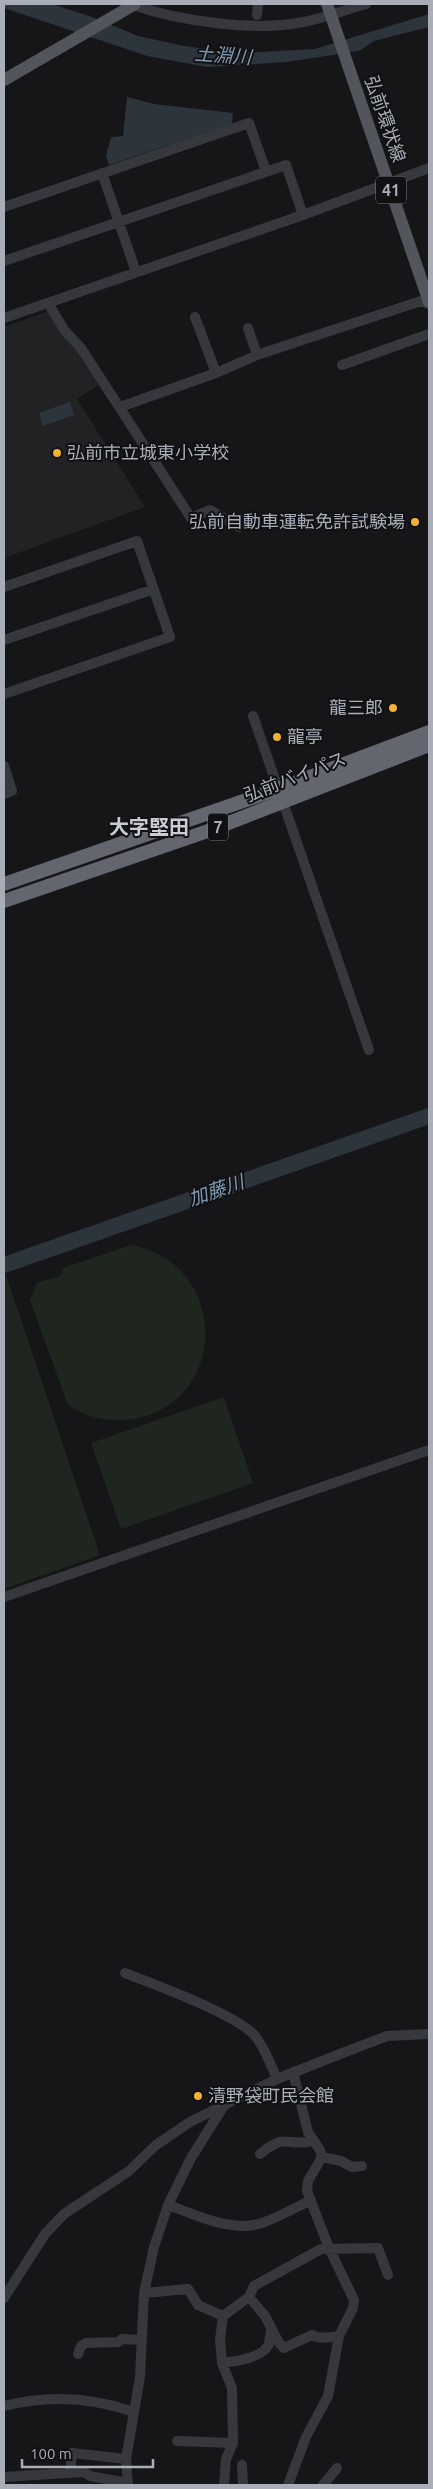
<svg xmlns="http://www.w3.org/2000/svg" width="433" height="2489" font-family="Ubuntu,'Noto Sans JP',sans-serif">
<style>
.built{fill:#222225}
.green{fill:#1e261f}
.water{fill:#2c353c}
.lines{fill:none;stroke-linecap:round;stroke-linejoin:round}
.river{stroke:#2c353c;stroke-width:16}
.minor{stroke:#37383d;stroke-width:10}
.major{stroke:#53555c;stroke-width:12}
.highway{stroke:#63666e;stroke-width:14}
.poi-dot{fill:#f2b134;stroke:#111113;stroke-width:2}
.labels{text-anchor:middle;stroke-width:4;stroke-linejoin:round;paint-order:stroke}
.shield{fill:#111113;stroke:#7b7e86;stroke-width:1}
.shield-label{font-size:16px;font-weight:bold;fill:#a8adb8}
.street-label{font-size:18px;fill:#a8adb8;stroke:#111113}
.poi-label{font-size:18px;fill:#a8adb8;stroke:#111113;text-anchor:start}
.water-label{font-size:19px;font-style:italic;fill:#7f9bb3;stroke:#111113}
.quarter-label{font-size:20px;font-weight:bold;fill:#c9ccd4;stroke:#111113}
</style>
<rect width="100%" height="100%" fill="#161618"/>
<path class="built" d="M49 311 80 348 102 383 77 399 145 507 4 558V327Z"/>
<path class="green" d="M131 1245C227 1262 232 1400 134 1419 111 1423 87 1418 68 1405L30 1300 37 1283 60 1276 63 1268Z
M6 1275 100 1555 4 1589V1276Z
M224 1397 253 1483 121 1529 91 1443Z"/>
<path class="water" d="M4 4H52L92 17 138 36 184 46 239 53 315 49 429 14V27L374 41 359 51 286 62 207 67 147 56 4 8Z
M127 97 154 104 233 113 232 124 109 165 106 156 111 137 123 136Z
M70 402 74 415 43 426 39 413Z"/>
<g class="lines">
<path class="river" d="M4 1265 429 1116"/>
<path class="minor" d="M133 5C179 21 256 32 303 22 324 18 345 10 366 4
M257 15 258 4
M102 173 136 272
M4 207 249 123 266 171
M4 261 286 165 303 215
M48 303 65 331 81 348 191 518 210 510 239 527
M195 317 216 373
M4 318 303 215 429 168
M248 328 257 355
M342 365 429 334
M120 407 216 373 257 355 421 301 429 304
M4 587 137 541 170 637 4 694
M4 640 154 589
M253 716 369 1050
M4 766 12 791 4 794
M4 1597 429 1450
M125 1973C155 1985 239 2015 256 2037 265 2049 271 2065 277 2079
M260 2154C286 2132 285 2147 313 2141
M322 2157 341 2161 352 2167 362 2166
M168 2205C197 2215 231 2233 262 2223 279 2217 295 2208 311 2200
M144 2293 188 2289 198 2305 223 2316
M249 2297 265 2316 279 2343 284 2348 312 2335C320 2340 330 2337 339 2336
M4 2298 45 2234 64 2214 129 2171 156 2145 190 2122 277 2079 340 2054 387 2036 429 2034
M78 2354 81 2346 86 2343 118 2342 122 2339 141 2340
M222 2363C236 2361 259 2359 268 2346 270 2342 270 2335 271 2330
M4 2406C48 2395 91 2397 134 2412
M177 2441 233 2443
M242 2465 243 2485
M70 2472 72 2453 126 2459
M4 2477 84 2472 90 2476 128 2483
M128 2485 126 2459 140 2377 144 2293 154 2247 168 2205 191 2158 225 2104
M224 2485 226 2459 233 2443 232 2388 222 2363 220 2340 223 2316 249 2297 254 2286 321 2249 378 2248 388 2275
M288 2485 306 2437 328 2396 339 2336 353 2308 354 2300 329 2248 307 2191 308 2181 322 2157 320 2150 308 2132 293 2072
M323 2485 337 2468"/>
<path class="major" d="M327 4 429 302
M4 80 135 4"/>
<path class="highway" d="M4 884 278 789 429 732
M4 901 208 831 429 745"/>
</g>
<g class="poi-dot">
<circle cx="57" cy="453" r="5"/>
<circle cx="415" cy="522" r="5"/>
<circle cx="393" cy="708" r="5"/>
<circle cx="277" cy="737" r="5"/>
<circle cx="198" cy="2096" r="5"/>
</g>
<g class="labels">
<g class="shield">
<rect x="376" y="176.5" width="30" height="27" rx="4"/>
<rect x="208" y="813.5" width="20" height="27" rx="4"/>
</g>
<g class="shield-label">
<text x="391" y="196">41</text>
<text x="218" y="833">7</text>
</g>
<g class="street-label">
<text transform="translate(385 119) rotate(71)" y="6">弘前環状線</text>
<text transform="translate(295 777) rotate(-21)" y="6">弘前バイパス</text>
</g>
<g class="poi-label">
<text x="67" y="459">弘前市立城東小学校</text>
<text x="405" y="528" text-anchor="end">弘前自動車運転免許試験場</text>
<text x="383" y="714" text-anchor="end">龍三郎</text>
<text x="287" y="743">龍亭</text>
<text x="208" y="2102">清野袋町民会館</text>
</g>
<g class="water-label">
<text transform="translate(223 55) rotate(4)" y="7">土淵川</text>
<text transform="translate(216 1190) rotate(-19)" y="7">加藤川</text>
</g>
<g class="quarter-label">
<text x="149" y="834">大字堅田</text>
</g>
</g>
<rect width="433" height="2489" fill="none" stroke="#a8adb8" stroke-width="10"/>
<path d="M22 2459v8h131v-8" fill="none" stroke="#a8adb8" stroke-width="2.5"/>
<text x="30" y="2459" font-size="15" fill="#a8adb8" stroke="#111113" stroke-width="4" paint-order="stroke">100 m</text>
</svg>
